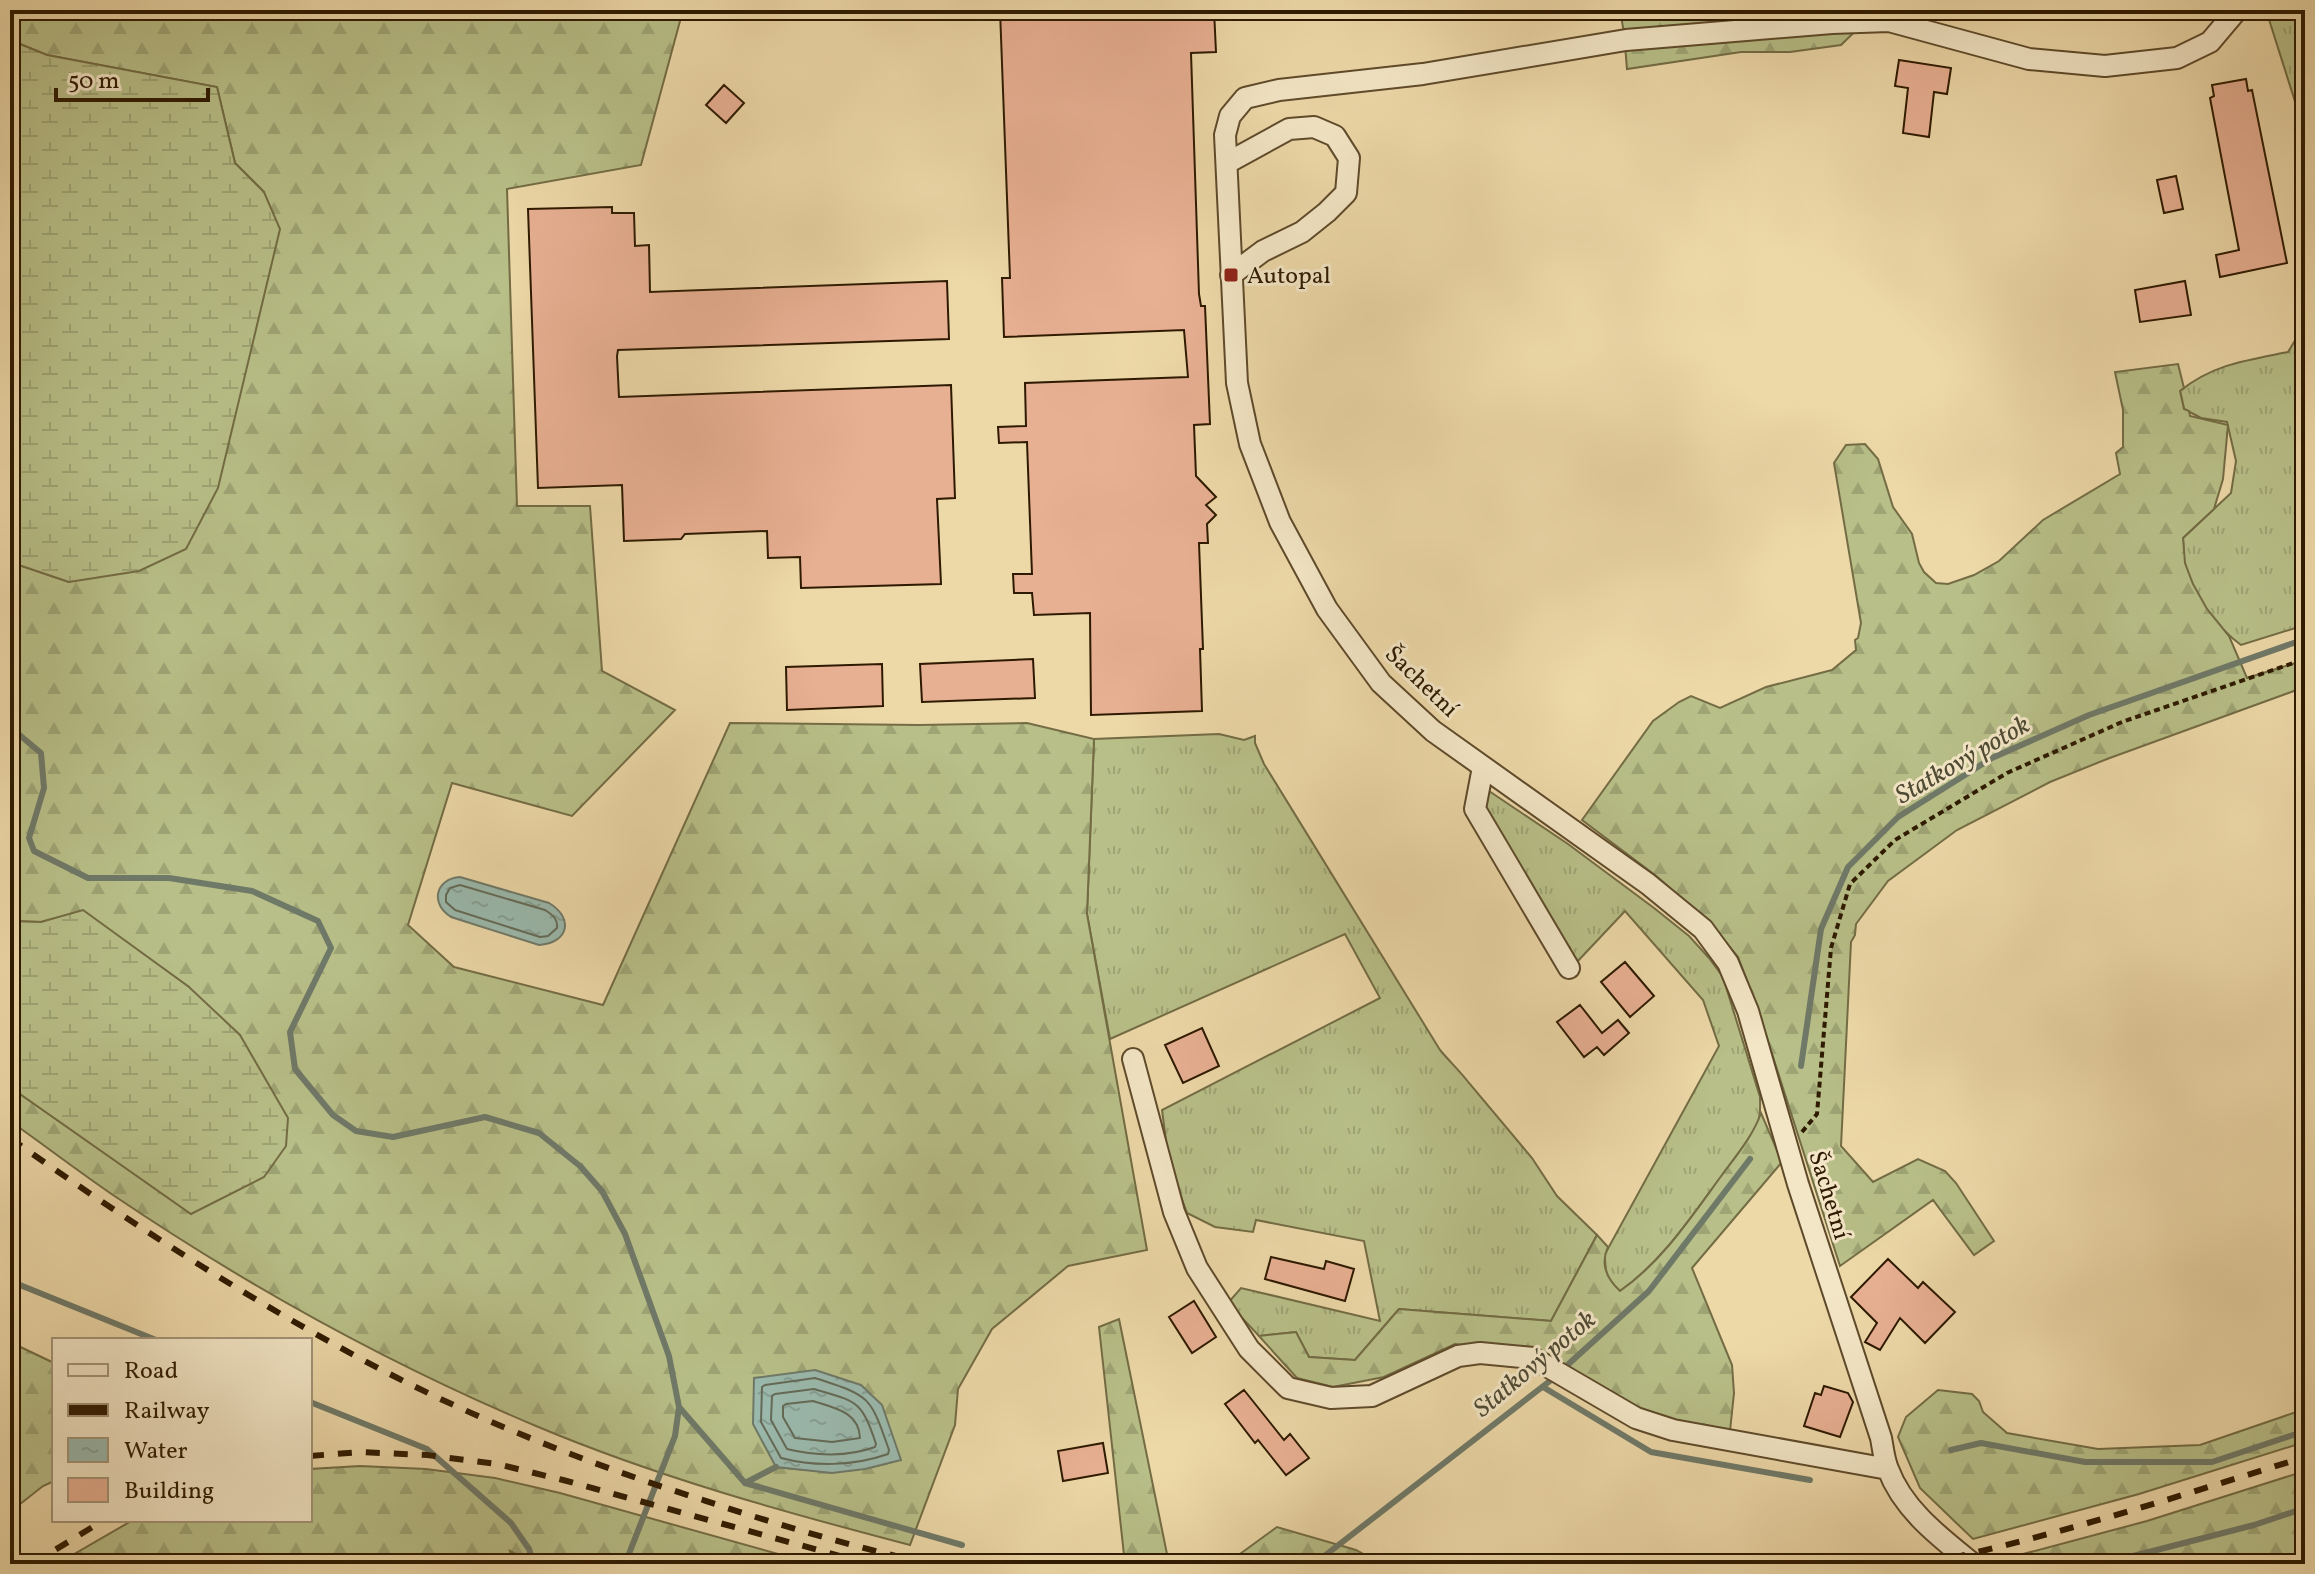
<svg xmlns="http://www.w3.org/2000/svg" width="2315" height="1574" font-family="Vollkorn,serif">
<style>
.grass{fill:url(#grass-tufts);stroke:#736c44;stroke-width:2}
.forest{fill:url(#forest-firs);stroke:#736c44;stroke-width:2;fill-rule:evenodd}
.wetland{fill:url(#wetland-marsh);stroke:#736c44;stroke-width:2}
.water{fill:url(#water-ripples);stroke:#6f7968;stroke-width:2}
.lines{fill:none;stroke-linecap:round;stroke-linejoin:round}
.shore{stroke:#646a56;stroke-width:2}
.stream{stroke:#6f7968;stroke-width:6}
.building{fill:#e8b093;stroke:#2e1a00;stroke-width:2}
.minor-casing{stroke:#5e4a2a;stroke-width:24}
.path{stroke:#2e1a00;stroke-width:4;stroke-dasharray:6 4;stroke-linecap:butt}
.minor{stroke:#f3e6c6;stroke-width:20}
.rail{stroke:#2e1a00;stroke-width:6;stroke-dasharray:14 14;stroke-linecap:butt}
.poi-dot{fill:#8f2418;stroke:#f3e6c6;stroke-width:3}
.labels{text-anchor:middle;stroke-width:6;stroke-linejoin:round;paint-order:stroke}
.poi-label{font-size:24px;fill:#2e1a00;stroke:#f3e6c6;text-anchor:start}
.street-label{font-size:24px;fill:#2e1a00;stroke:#f3e6c6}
.water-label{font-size:26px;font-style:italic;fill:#4e4a34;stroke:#f3e6c6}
</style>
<defs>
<pattern id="grass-tufts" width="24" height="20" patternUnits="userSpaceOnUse" patternTransform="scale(2)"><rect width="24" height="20" fill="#b8bf88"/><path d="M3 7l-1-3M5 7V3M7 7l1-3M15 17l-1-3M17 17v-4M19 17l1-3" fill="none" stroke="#9ea474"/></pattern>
<pattern id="forest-firs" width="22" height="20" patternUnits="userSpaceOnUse" patternTransform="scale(2)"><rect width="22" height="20" fill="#b8bf88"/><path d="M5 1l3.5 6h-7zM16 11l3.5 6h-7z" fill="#9ea474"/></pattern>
<pattern id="wetland-marsh" width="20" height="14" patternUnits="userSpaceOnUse" patternTransform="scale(2)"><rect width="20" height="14" fill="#b8bf88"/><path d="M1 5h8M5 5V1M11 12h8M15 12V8" fill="none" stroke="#9ea474"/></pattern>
<pattern id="water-ripples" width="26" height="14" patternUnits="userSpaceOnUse" patternTransform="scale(2)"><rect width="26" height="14" fill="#9ab9ad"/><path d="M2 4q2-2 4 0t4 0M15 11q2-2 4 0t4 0" fill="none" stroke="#859e93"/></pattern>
</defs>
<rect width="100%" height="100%" fill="#edd8a8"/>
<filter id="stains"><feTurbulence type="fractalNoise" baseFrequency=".0025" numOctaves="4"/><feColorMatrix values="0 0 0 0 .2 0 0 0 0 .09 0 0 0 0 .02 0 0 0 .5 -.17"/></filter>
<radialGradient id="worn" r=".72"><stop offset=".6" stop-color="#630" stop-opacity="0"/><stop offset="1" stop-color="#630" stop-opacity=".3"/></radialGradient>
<path class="grass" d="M2266 10H2305V133Z
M2305 324V625L2241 645C2216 627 2193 595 2185 564 2183 556 2184 547 2183 538L2231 493 2236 461 2227 422 2201 418 2184 409 2180 391C2213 364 2248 360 2288 352Z
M1219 734 1244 740 1255 736V743L1264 764 1440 1050C1450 1062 1460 1071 1469 1083L1532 1158 1557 1196 1597 1235 1551 1321 1399 1309 1355 1360 1309 1357 1296 1332 1259 1336 1228 1303 1241 1288 1380 1321 1364 1241 1256 1220 1253 1232 1215 1227 1187 1213 1169 1164 1162 1110 1380 998 1345 934 1110 1039 1087 914 1094 739Z
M1486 789 1568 844 1654 908 1689 936 1709 958 1723 977 1760 1097C1760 1106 1761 1113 1758 1122 1750 1140 1735 1157 1723 1174 1692 1215 1663 1261 1620 1291 1606 1278 1605 1273 1605 1254L1719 1046 1703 1000 1625 911 1576 963 1483 810Z"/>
<path class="forest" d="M10 10H683L641 165 507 189 517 506H590L602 671 675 710 572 816 452 783 408 925 454 967 603 1005 730 723 919 725 1027 723 1094 739 1087 914 1147 1250 1068 1266 992 1329 958 1389 955 1425 910 1545C784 1512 657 1477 536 1426 389 1364 246 1285 113 1195 78 1171 44 1145 10 1121V1087L191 1213 189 987 83 911 41 922 10 921V562L69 582 264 192 235 163 217 87 47 55 10 40ZM901 1459C854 1475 824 1472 776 1467Z
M1620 10H1877L1841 45 1790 52H1741L1627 69 1624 33Z
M2178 364 2184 388 2180 391 2184 409 2189 411 2190 416 2228 425 2223 479 2214 509 2183 538 2185 563 2193 584 2207 609 2229 636 2247 678 2305 660V687L2107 759 2050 782 1957 830 1888 881 1856 924 1855 935 1851 942 1841 1146 1873 1182 1918 1159 1945 1171 1956 1183 1994 1241 1974 1255 1933 1200 1840 1266 1756 1004 1738 957 1710 923 1655 875 1582 820 1653 721 1679 702 1691 696 1720 708 1766 687 1832 670 1856 650 1855 640 1858 638 1861 623 1834 463 1846 445 1865 444 1878 459 1893 507 1912 534 1919 563 1924 572 1936 583 1948 584 1974 575 1999 561 2043 520 2120 474 2116 453 2123 447V410L2115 372Z
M1761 1113 1782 1162 1692 1268 1732 1365 1734 1393 1730 1431 1638 1412 1536 1354 1455 1344 1384 1377 1333 1387 1297 1378 1259 1336 1296 1332 1309 1357 1355 1360 1399 1309 1551 1321 1597 1235 1608 1247C1600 1264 1606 1278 1620 1291 1662 1262 1692 1216 1722 1175 1736 1156 1753 1136 1761 1113Z
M1119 1319 1168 1559H1233L1277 1527 1356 1550 1381 1564H1125L1099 1327Z
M10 1342 54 1363V1481L43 1486 10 1512Z
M1938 1390 1972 1394 1979 1401 1983 1412 2007 1433 2098 1449 2200 1445 2305 1409V1442L2139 1494 1973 1539 1920 1488 1898 1437 1906 1417Z
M360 1466 426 1469 495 1478 560 1493 814 1564H535L510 1551 513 1564H57L133 1520H310V1469Z
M2305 1471V1564H2001L1997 1561 2147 1521Z"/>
<path class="wetland" d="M10 40 47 55 217 87 235 163 264 192 280 229 218 488 186 549 139 571 69 582 10 562Z
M83 910 189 987 240 1035 288 1118 286 1146 264 1177 191 1214 10 1087V921L41 922Z"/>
<path class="water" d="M460 877 549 903C574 918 569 943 539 945L451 917C430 904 435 879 460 877Z
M815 1370 861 1385 882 1405 901 1460 865 1469 832 1473 776 1467 753 1424 754 1378Z"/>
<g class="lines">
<path class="shore" d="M460 885 545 910C553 915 558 919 557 928L548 936 540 937 455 910 446 902V895L450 888Z
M815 1378C870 1396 870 1395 889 1450L888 1454C854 1466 815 1467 781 1458L761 1422 762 1387 765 1385Z
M814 1389C857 1402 861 1399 876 1444L875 1447C848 1457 815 1456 787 1449L771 1420 772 1396 775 1394Z
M813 1401C835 1408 859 1412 860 1438L832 1442 795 1438 783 1417V1406L786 1404Z"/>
<path class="stream" d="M10 727 41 753 44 788 29 838 34 851 88 878H169L252 891 318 921 331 948 290 1032 295 1069 333 1115 356 1131 393 1137 485 1117 539 1133 580 1166 602 1191 625 1234 669 1356 679 1407 675 1436 625 1564
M1801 1066 1821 929 1848 867 1898 817 1992 758 2089 715 2305 639
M10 1281 156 1340
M1563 1369 1649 1291 1750 1159
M1543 1387 1651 1452 1810 1480
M310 1402 427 1449 511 1523 529 1549 534 1564
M679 1407 745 1483 962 1545
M1951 1450 1981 1443 2085 1462H2212L2305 1431
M745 1483 776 1467
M1310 1564 1323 1557 1555 1377
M2102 1564 2254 1525 2305 1508"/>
</g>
<path class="building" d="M1000 10H1214L1216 52 1191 53 1199 294 1201 306H1205L1210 424 1194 425 1196 476 1216 497 1206 505 1216 515 1207 524 1208 543H1199L1203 649H1200L1202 711 1091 715 1090 613 1034 615 1032 593H1014L1013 574H1032L1027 442 999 443 998 427 1026 426 1025 383 1188 377 1184 330 1004 337 1002 278H1010Z
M1899 60 1951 68 1947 94 1934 92 1929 137 1903 133 1908 88 1895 86Z
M2246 79 2248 91 2252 90 2287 263 2220 277 2216 255 2239 250 2210 98 2214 96 2212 85Z
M724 85 744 103 726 123 706 105Z
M2176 176 2183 209 2164 213 2157 180Z
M612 207V213H634L635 246 649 245 650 292 947 281 949 339 618 350 617 356 619 397 951 385 955 498 937 499 941 584 801 588 800 557 768 558 767 531 685 534 681 539 624 541 622 485 538 488 528 209Z
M2185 281 2191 315 2140 322 2135 290Z
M1033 659 1035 698 922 702 920 664Z
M882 664 883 706 787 710 786 667Z
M1625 962 1654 996 1630 1017 1601 982Z
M1580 1005 1602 1033 1618 1020 1629 1033 1604 1055 1597 1047 1584 1057 1557 1022Z
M1202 1028 1219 1066 1183 1083 1165 1045Z
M1271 1257 1324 1269 1326 1261 1354 1269 1345 1301 1265 1279Z
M1888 1259 1918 1288 1923 1282 1955 1312 1925 1343 1900 1318 1880 1350 1865 1342 1877 1323 1851 1297Z
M1194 1301 1216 1337 1192 1353 1169 1317Z
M1824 1386 1848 1393 1853 1402 1840 1437 1804 1426 1815 1393 1821 1395Z
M1244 1390 1284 1440 1290 1434 1309 1458 1286 1475 1258 1440 1255 1443 1225 1404Z
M1103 1443 1108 1473 1063 1481 1058 1451Z"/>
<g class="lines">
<g class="minor-casing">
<path id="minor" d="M1227 163 1289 129 1314 127 1335 136 1349 158 1346 193 1327 212 1302 232 1263 251 1231 275
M1483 767 1475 809 1569 968
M1133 1059 1174 1212 1197 1268 1249 1349 1288 1388 1331 1398 1372 1396 1458 1356 1480 1353 1533 1358 1636 1418 1673 1430 1888 1469
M1973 1564C1941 1538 1903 1510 1888 1469 1884 1460 1883 1448 1881 1438L1798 1184 1748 1011 1728 963 1703 929 1648 884 1433 731 1381 683 1327 609 1280 522 1250 444 1237 383 1225 135 1230 116 1245 98 1279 90 1423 74 1626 40 1832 23 1889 21 2029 59 2105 66 2177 58 2210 42 2237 10"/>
</g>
<path class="path" d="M1802 1132 1817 1114 1831 948 1850 884 1895 840 2007 773 2122 722 2305 659"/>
<use href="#minor" class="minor"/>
<path class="rail" d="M10 1138C124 1219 240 1294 363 1360 471 1418 586 1463 703 1500 778 1525 854 1547 930 1564
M310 1456 360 1452 427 1455 497 1464 563 1480 869 1564
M32 1564 104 1520
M1924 1564C2053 1537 2179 1496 2305 1457"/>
</g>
<rect class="poi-dot" x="1223" y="267" width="16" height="16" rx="4"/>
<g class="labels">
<g class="poi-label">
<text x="1247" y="283">Autopal</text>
</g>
<g class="street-label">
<text transform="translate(1422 681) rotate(44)" y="8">Šachetní</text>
<text transform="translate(1830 1195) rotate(73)" y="8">Šachetní</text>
</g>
<g class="water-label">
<text transform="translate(1962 759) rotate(-30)" y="9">Statkový potok</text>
<text transform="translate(1534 1363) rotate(-40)" y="9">Statkový potok</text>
</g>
</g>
<rect width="2315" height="1574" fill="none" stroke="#edd8a8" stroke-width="40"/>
<rect x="12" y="12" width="2291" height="1550" fill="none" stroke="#2e1a00" stroke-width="4"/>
<rect x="20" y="20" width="2275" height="1534" fill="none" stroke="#2e1a00" stroke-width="2"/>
<rect x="52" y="1338" width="260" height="184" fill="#f3e6c6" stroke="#a49477" stroke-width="2"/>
<rect x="68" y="1364" width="40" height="12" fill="#f3e6c6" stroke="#a49477" stroke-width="2"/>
<text x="124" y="1378" font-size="24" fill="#2e1a00">Road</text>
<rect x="68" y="1404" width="40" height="12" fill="#2e1a00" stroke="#a49477" stroke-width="2"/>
<text x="124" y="1418" font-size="24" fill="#2e1a00">Railway</text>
<rect x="68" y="1438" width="40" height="24" fill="url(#water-ripples)" stroke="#a49477" stroke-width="2"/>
<text x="124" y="1458" font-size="24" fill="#2e1a00">Water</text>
<rect x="68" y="1478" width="40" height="24" fill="#e8b093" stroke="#a49477" stroke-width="2"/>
<text x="124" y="1498" font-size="24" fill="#2e1a00">Building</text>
<path d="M56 88v12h152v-12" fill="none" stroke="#2e1a00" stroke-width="4"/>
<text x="68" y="88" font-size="24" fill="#2e1a00" stroke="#f3e6c6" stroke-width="6" paint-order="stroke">50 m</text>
<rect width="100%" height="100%" filter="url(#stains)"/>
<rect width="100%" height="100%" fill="url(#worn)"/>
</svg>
